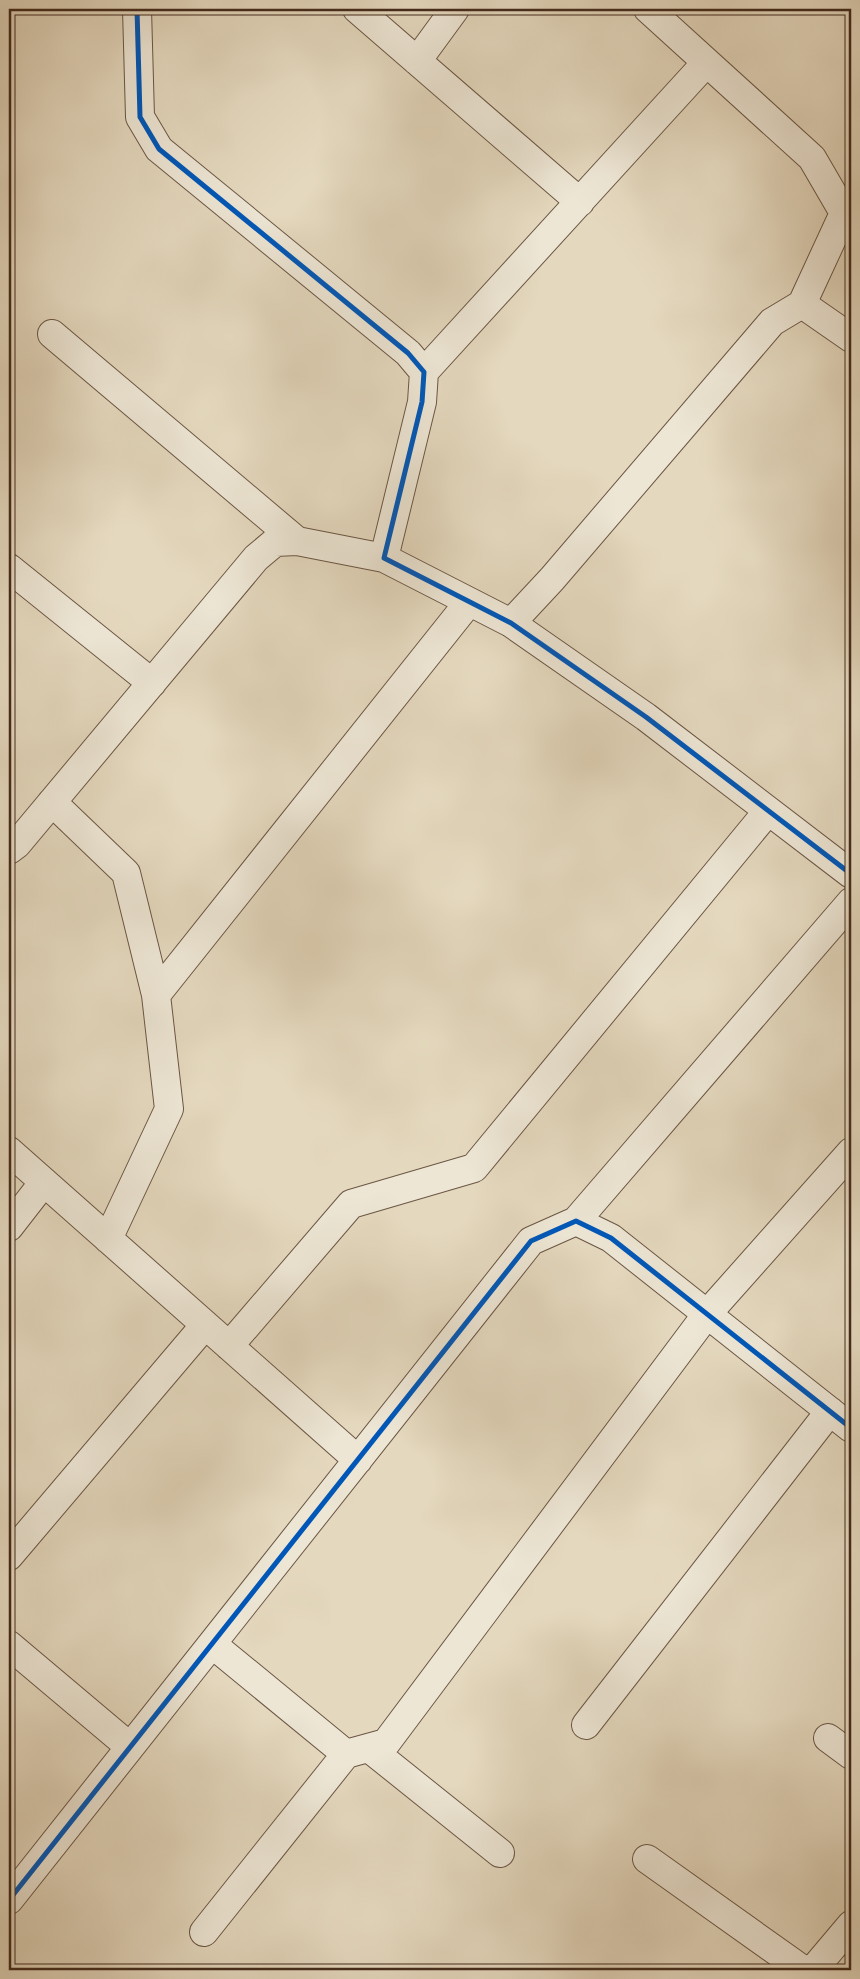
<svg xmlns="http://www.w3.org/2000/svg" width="860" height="1979" font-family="'Old Standard TT',serif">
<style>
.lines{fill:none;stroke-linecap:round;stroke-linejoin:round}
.street-casing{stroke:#6b5644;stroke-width:30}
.street{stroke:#ede6d5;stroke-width:28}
.cycleway-casing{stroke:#ede6d5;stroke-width:8}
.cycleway{stroke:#0057b8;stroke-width:5}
</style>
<rect width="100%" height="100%" fill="#e4d8be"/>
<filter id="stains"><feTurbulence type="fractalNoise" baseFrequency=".004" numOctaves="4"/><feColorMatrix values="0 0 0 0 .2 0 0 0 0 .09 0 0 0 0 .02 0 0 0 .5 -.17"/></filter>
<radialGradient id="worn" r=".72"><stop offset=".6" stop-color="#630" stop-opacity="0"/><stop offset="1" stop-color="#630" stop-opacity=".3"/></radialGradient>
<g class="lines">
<g class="street-casing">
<path id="street" d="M137 9 140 117 159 149 408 353 424 372 422 402 384 558 511 623 646 717 851 874
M357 9 580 202
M417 61 455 9
M802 304 851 338
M52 334 297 541
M424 372 706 63
M9 568 152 683
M511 623 552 579 772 322 802 304 844 213 812 158 648 9
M52 802 126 873 156 995 169 1109 108 1239
M9 850 17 844 256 558 275 542 297 541 384 558
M156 995 469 602
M9 1151 358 1460
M576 1221 851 902
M9 1227 44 1182
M229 1346 351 1204 474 1168 768 811
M9 1556 205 1325
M212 1644 346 1754 386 1743 707 1314 851 1152
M9 1645 130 1747
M586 1725 830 1411
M828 1738 851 1755
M369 1748 500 1853
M647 1859 803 1970
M9 1900 531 1241 576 1221 611 1238 851 1428
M204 1932 346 1754
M813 1970 851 1925"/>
</g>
<use href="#street" class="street"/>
<g class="cycleway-casing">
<path id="cycleway" d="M137 9 140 117 159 149 408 353 424 372 422 402 384 558 511 623 646 717 851 874
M9 1900 531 1241 576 1221 611 1238 851 1428"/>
</g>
<use href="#cycleway" class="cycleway"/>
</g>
<rect width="860" height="1979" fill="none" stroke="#e4d8be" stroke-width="30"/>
<rect x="10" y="10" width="840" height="1959" fill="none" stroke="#432b1c" stroke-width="2.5"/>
<rect x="15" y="15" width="830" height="1949" fill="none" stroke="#432b1c"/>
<rect width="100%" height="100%" filter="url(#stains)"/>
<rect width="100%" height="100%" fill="url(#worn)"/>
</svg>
